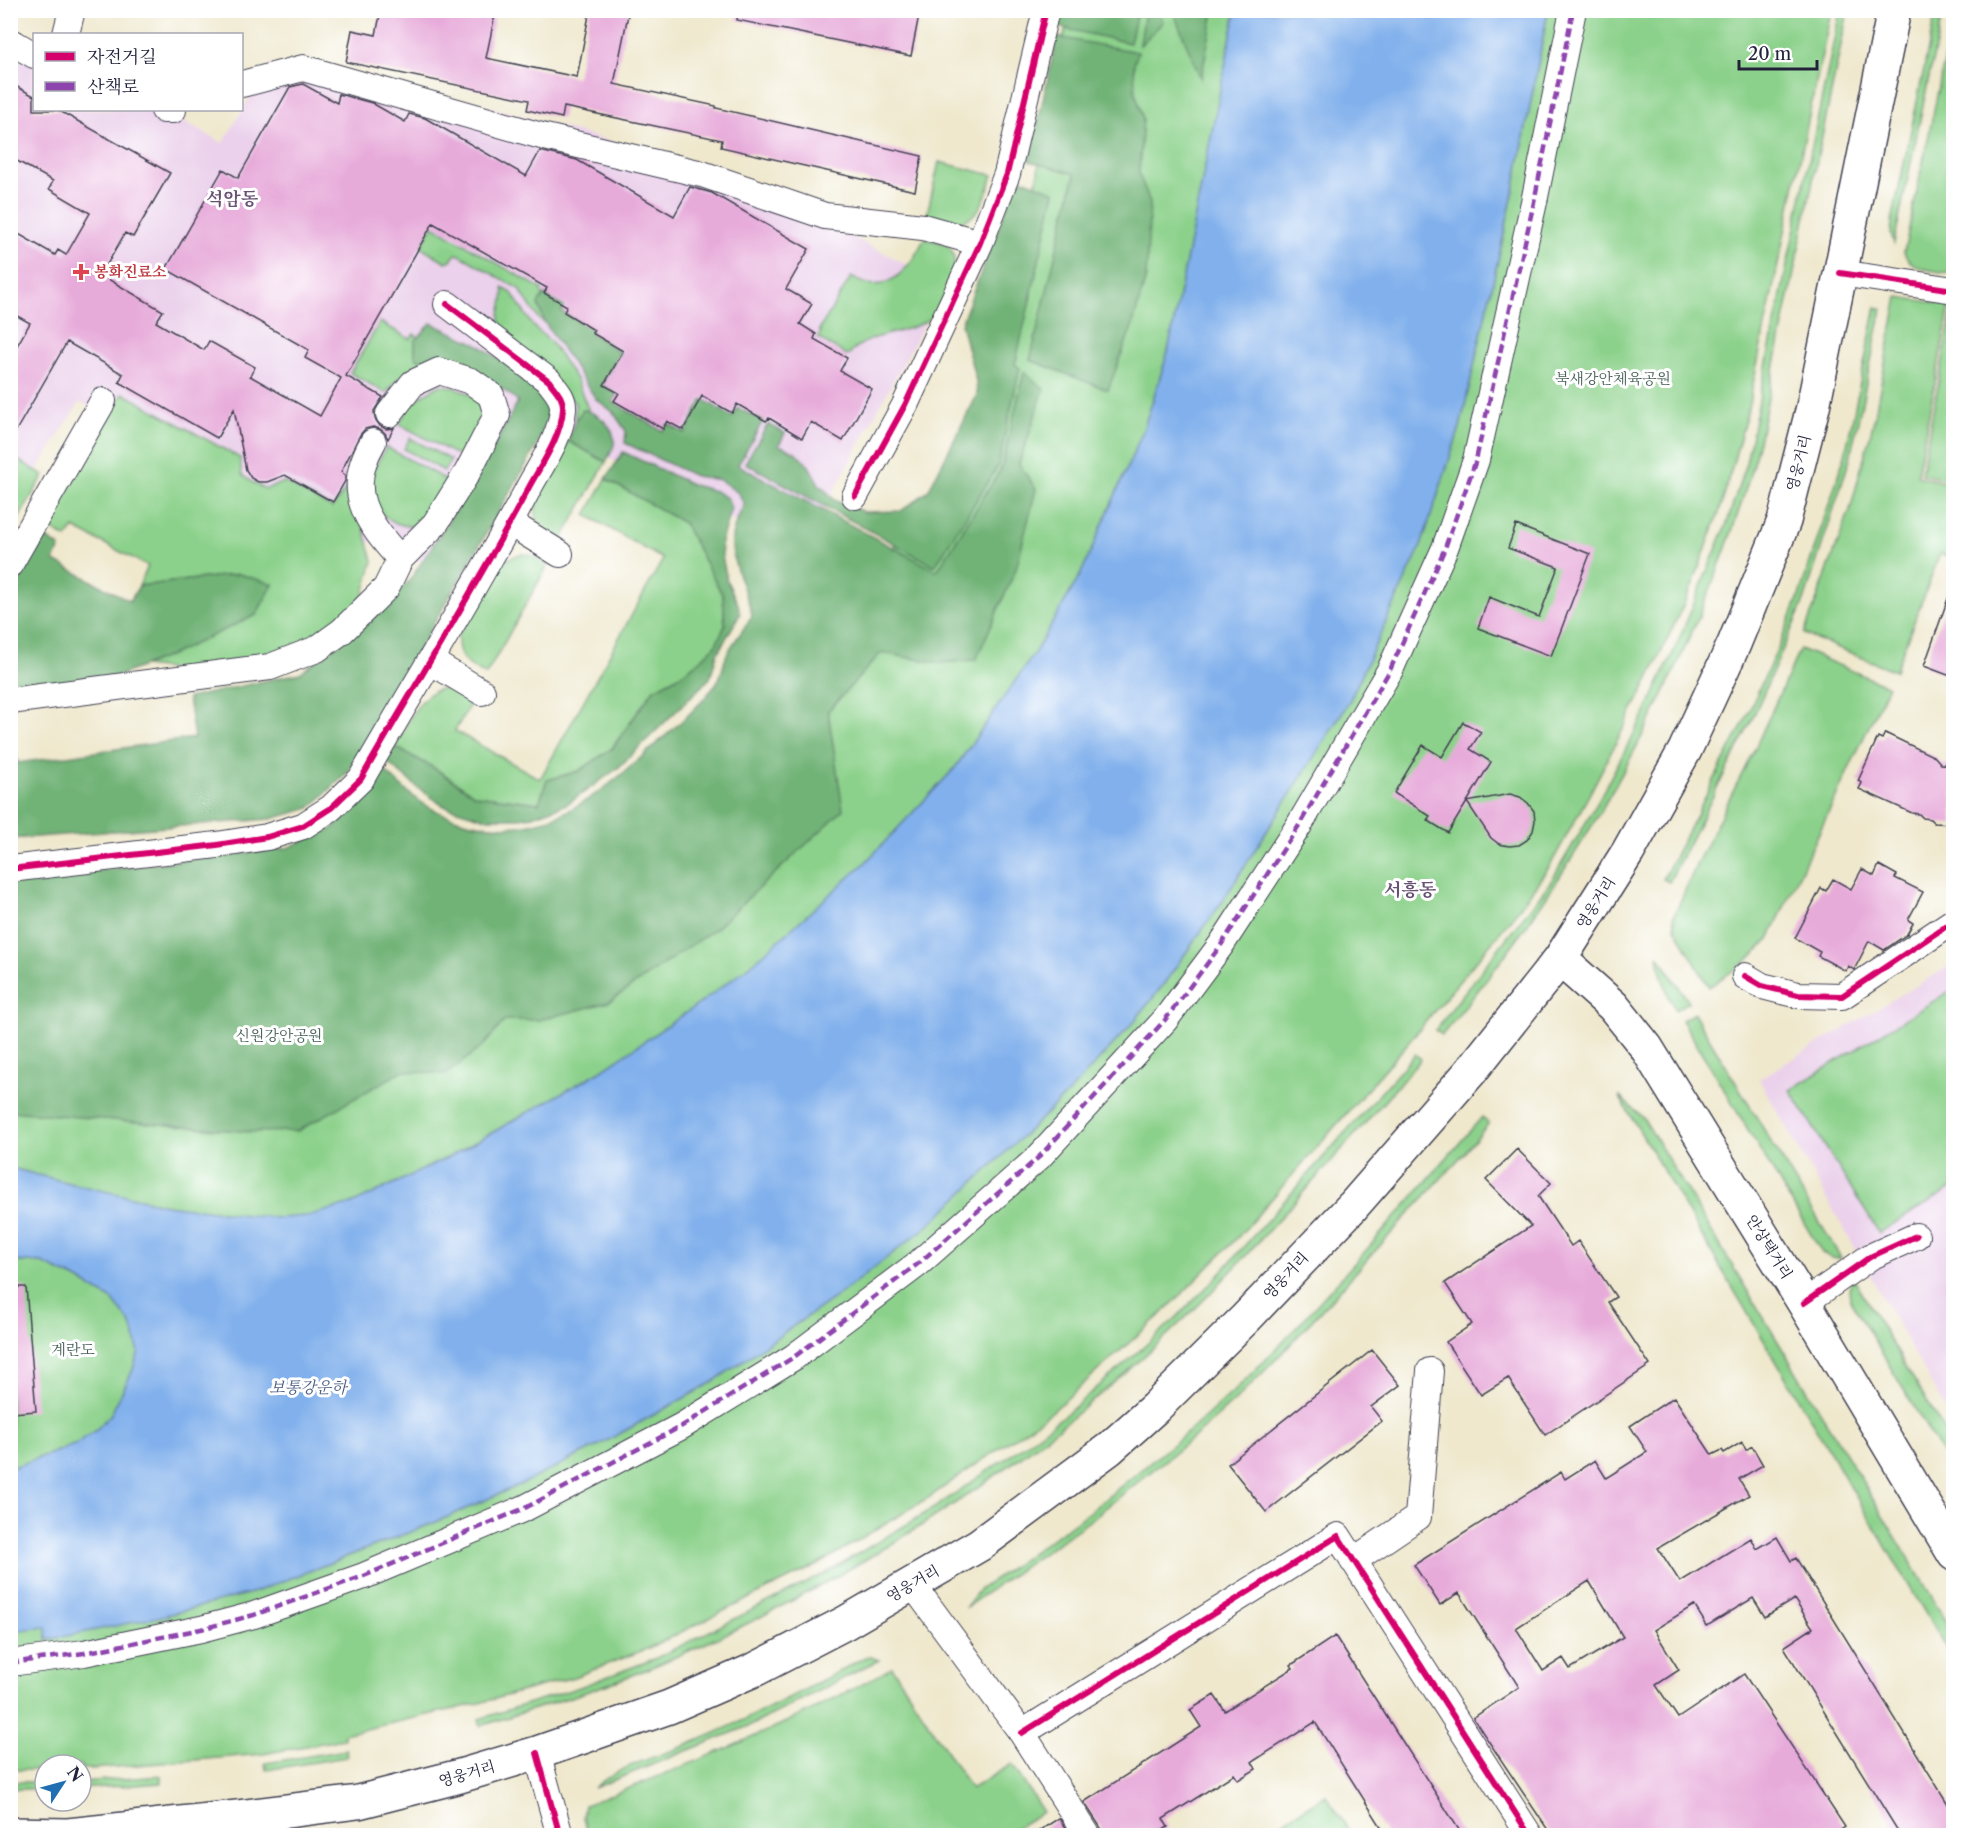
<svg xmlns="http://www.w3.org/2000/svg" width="1964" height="1846" font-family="'Libre Caslon Text','Noto Serif KR',serif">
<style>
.built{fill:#ebd1eb}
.green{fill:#8cd18b;stroke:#577a63;stroke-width:1.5}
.forest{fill:#71b377;stroke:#4a6a59;stroke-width:1.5}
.water{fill:#81b0ec;stroke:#526994;stroke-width:1.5}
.building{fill:#e7abda;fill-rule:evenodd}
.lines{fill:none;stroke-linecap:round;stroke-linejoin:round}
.minor-casing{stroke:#414051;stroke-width:28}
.major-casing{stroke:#414051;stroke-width:36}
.minor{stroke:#fff;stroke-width:26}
.major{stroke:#fff;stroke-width:33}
.quiet{stroke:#8e44ad;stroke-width:4.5;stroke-dasharray:9 4.5;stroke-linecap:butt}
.cycleway-casing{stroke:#fff;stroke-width:10}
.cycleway{stroke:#d6006c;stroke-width:6}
.health-dot{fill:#e0444e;stroke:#fff;stroke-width:2}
.labels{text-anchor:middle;stroke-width:6;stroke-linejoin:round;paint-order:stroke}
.health-label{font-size:15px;font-weight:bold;fill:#be3a42;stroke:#fff;text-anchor:start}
.park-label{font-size:15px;fill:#475f57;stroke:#fff}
.street-label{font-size:15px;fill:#22223b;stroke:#fff}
.water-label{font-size:16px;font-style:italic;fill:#485b82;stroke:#fff}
.quarter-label{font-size:18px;font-weight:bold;fill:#675273;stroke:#fff}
</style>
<rect width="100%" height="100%" fill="#fff"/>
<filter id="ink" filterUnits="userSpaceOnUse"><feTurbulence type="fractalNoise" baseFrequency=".0167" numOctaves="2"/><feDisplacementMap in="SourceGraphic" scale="12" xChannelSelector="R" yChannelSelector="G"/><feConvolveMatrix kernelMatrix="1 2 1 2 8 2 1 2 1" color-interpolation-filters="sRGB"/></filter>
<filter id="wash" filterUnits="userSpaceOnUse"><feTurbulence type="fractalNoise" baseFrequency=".008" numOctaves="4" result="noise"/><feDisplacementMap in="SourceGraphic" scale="24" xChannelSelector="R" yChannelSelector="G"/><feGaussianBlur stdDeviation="1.35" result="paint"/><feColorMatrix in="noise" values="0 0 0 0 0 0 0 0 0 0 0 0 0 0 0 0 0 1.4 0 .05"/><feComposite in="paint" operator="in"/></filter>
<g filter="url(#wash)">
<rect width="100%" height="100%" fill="#efe8cd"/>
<path class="built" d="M10 27 34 40V110H162L223 143 269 65 497 109 735 177 929 276 931 312 817 522 762 535 623 466 524 412 433 566 274 506 80 402 11 511Z
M1953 964V1422L1759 1079Z"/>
<path class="green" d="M1069 11H1236L1168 352 1143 431 1095 542 1080 576 1034 654 955 768 864 864 751 965 699 1004 599 1072 451 1156 352 1204 307 1216 279 1218 237 1214 166 1205 69 1183 11 1168V887L285 853 410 798 444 820 495 831 563 819 703 719 888 554 996 417 1041 154Z
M1548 11H1831L1747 413 1721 507 1693 584 1648 681 1589 795 1551 864 1515 914 1408 1043 1240 1235 1167 1309 1053 1411 928 1498 817 1565 649 1648 574 1677 476 1704 344 1734V1739L263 1754 92 1769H81V1765H45V1770H11L10 1631 46 1627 48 1639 163 1616 255 1592 436 1522 526 1482 601 1444 711 1383 844 1291 930 1224 1069 1092 1132 1024 1163 985 1222 902 1350 700 1421 546 1460 427 1515 185Z
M1840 11H1848L1760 437C1741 515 1712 590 1678 663 1616 798 1537 922 1442 1035L1435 1030 1552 880 1591 814 1646 711 1677 644 1727 523 1746 463Z
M1936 11H1943L1894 243 1891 234 1892 221Z
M1953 20V274C1935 270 1911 272 1904 252Z
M939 162 993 175C986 195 981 221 954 223 945 224 934 220 926 218Z
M433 226 542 289 541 293 544 295 538 304 545 323 539 319 519 289 460 255 456 254 451 260 446 262 421 247Z
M924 239C932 241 944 241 950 248 962 262 944 299 935 313 932 318 925 322 920 324 896 336 866 333 848 356L818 338 821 331 819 330 851 277C856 279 862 283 868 284 895 290 914 260 924 239Z
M503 288 512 293 533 326 551 342 576 379 589 411 583 410 575 421V403L505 334C492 313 507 308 503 288Z
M1898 297 1950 305 1917 476 1953 484 1954 557 1940 554 1895 671 1804 634 1850 510 1873 424Z
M1876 307 1882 309 1850 458 1804 601 1750 724 1669 882 1663 879 1745 720 1782 639 1799 596 1845 455Z
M1953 307 1954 480 1953 481 1921 474Z
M380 322 410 339 414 334 419 337 415 342V357L425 362C408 369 398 379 386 393L350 373Z
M441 385C452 386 458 388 468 393 495 409 475 438 466 460L399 424C409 405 422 393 441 385Z
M123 393 240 458 242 475 255 484 266 489 284 482 332 508 348 486 364 528 373 561 363 597 338 625 279 655 185 671 145 666 256 615 273 585 238 574 139 586 148 566 74 528 66 538 47 527Z
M410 438 451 460 444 471 404 449Z
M568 441 606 462 561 541C556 538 549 535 545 531 519 509 555 463 568 441Z
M386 447 450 482C443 492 428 518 419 524 412 527 403 526 396 523 377 516 367 493 373 472 376 464 382 455 386 447Z
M11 456 44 475 11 532Z
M606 479 684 523 723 596 725 626 715 646 697 663 677 677 654 689 612 748 579 771 547 780 539 803 475 795 434 768 395 747C406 727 420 688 447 688 456 688 465 695 473 699L455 731 540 779 663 559 586 515Z
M521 554 531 555 548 565 486 675C467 665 457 660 458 636L498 566 507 559Z
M1800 649 1888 686 1769 939 1746 962 1709 987 1675 928 1673 918 1698 861 1756 746Z
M1658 955 1689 1002 1675 1010C1666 992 1660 976 1658 955Z
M1953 989V1187L1879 1233 1790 1090Z
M1694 1013 1841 1258H1831L1822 1253 1682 1020Z
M1415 1054 1421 1059C1375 1113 1328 1165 1280 1218 1247 1254 1215 1291 1179 1324 1030 1466 848 1584 659 1664 601 1689 540 1707 481 1726L479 1719 577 1688 654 1659 824 1574 934 1508 1029 1442 1071 1410 1129 1360 1175 1319 1215 1279Z
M1619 1096 1644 1119 1953 1632V1660Z
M1482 1117 1489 1123 1465 1152 1288 1347 1240 1396 1198 1434 1088 1522 965 1608 979 1590 1084 1516 1194 1427 1235 1390 1284 1341 1377 1238Z
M11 1261 42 1263 77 1279 113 1300 131 1324 139 1352 132 1372 111 1414 95 1431 74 1445 11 1468Z
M1853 1278 1953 1445V1472L1850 1300 1849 1288Z
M865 1657H871L879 1660 754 1724 594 1788C622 1763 663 1756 697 1741 755 1716 810 1688 865 1657Z
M892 1667 971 1789 1012 1764 1043 1812 1004 1835H587L583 1817 585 1805C670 1772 754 1740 835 1698 854 1688 874 1679 892 1667Z
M346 1750 347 1757 266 1770 265 1763Z
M161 1776 162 1783 81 1789V1782Z
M11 1782H45V1789H11Z
M1326 1795 1352 1835H1261Z"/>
<path class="forest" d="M1062 11H1137L1130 43 1058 27Z
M1145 11H1159L1163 22 1140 45Z
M1173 11H1214L1201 79Z
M1057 37 1138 52 1134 64 1135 91 1143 119 1139 174 1150 202 1146 277 1133 324 1108 390 1030 360 1075 174 1029 161Z
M1018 177 1055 192 1015 365 1020 368 998 466 935 566 745 463 768 424 785 433 779 445 795 452 809 466 819 484 836 501 864 512 901 511 928 491 977 395 976 381 961 324Z
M544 295 564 307 562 312 592 329 591 333 620 352 602 385 617 394 613 402 663 431 668 424 685 433 703 399 732 417 738 408 763 421 738 465 937 571 1001 469 1024 372 1044 389 1019 464 1036 489 1016 569 976 660 940 663 881 653 828 711 843 810 716 928 609 1002 539 1020H505L484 1045 447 1074 402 1071 298 1131 251 1132 11 1111 10 881 287 848 331 829 356 809 383 769C400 785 418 804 441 813 526 849 583 810 645 754 669 732 697 710 716 684 724 673 722 665 727 654 732 644 745 628 752 616 747 590 731 567 732 539 732 528 740 514 744 504L738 493 720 480 695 476 625 443 626 431 613 412 596 399 545 323 538 304Z
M431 323 479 345 524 377 547 397 548 416 538 444 347 773 310 808 271 819 11 839 10 737 18 763 194 738 188 698 300 673 368 622 410 580 484 466 518 401 505 391 444 358 425 362 415 357V341Z
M583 410C597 412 616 427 614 444 613 450 609 456 606 462L568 441 575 421Z
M623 452 693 485 715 491 727 498 731 508 721 541 722 556 727 581 738 604 740 614 717 654 710 678 618 768 593 786 567 804 533 816 520 818H484L444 806 418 788 387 762 395 747 434 768 475 795 539 803 547 780 579 771 612 749 654 689 677 677 697 663 715 646 725 626 723 596 684 523 606 479Z
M43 536 60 547 54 561 130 601 139 586 239 574 273 584 256 615 169 656 113 678 11 686V598Z"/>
<path class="water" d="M1236 11H1548L1515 185 1460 427 1421 546 1350 700 1222 902 1163 985 1132 1024 1069 1092 930 1224 844 1291 711 1383 601 1444 526 1482 436 1522 255 1592 163 1616 47 1640 46 1627 11 1631V1468L74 1445 95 1431 111 1414 132 1372 139 1352 131 1324 113 1300 77 1279 42 1263 11 1261V1168L69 1183 166 1205 237 1214 279 1218 307 1216 352 1204 451 1156 599 1072 699 1004 751 965 864 864 955 768 1034 654 1080 576 1095 542 1143 431 1168 352Z"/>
<g id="blocks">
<path class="building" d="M381 10H496L486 58 577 77 590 10H629L614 84 716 106V108L922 156 915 191 721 147 722 140 564 107 562 118 527 110 529 100 346 62 352 30 376 35Z
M738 10H920L911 56 737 20Z
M10 83 34 96V110H58L170 173 133 237 125 233 101 275 163 311 156 322 204 350 209 341 255 367 250 376 320 416 341 378 305 358 309 350 166 269 223 169 238 178 290 87 303 84 337 103 339 94 372 103 405 122 409 114 425 118 526 176 540 151 577 160 674 216 690 187 712 193 809 249 786 289 812 304 800 324 816 334 814 339 847 358 840 371 872 389 843 441 811 422 802 438 769 418 766 421 737 404 732 413 702 396 683 430 667 421 663 429 614 401 619 393 604 385 623 351 592 333 594 330 564 312 567 306 544 293 547 288 433 223 346 376 383 397 374 411 375 419 380 426 386 429 394 428 388 439 385 433 380 429 373 427 365 429 360 435 341 472 345 475V481L333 502 285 475 267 482H258L251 478 246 470 234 409 217 438 119 382 123 374 67 342 10 441V358L30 323 10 312V229L55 255 58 250 66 255 90 213 49 189 53 181 10 157Z
M1516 525 1590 554 1551 656 1478 628 1489 597 1539 617 1558 567 1508 548Z
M1951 590 1953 591V677L1924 666Z
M1463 722 1481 732 1470 749 1491 762 1467 802 1510 794 1520 797 1528 803 1534 811 1535 821 1533 831 1527 840 1519 845 1509 846 1499 844 1491 838 1467 802 1448 833 1427 820 1430 816 1394 793 1423 745 1442 757Z
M1885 733 1935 757 1941 764 1953 765V824L1934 823 1930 819 1923 818 1919 814 1912 813 1859 789 1862 783 1858 781 1878 737 1882 739Z
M1879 865 1897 875 1895 878 1923 892 1908 920 1913 923 1907 934 1884 950 1869 941 1854 970 1848 966 1846 971 1818 956 1820 952 1795 938 1821 888 1826 891 1833 879 1851 889 1862 869 1874 876Z
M1517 1149 1551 1183 1538 1196 1571 1246 1578 1241 1616 1297 1608 1302 1650 1365 1545 1435 1508 1378 1481 1395 1446 1342 1472 1324 1445 1283 1531 1226 1486 1180Z
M10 1287H26L36 1411 13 1413 10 1385Z
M1372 1350 1400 1385 1371 1407 1382 1421 1266 1512 1228 1464Z
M1674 1397 1712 1455 1722 1450 1724 1453 1742 1442 1746 1450 1752 1446 1763 1465 1739 1479 1749 1495 1658 1548 1680 1582 1751 1538 1757 1549 1777 1537 1791 1561 1796 1558 1953 1812V1836H1901L1784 1647 1813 1628 1794 1599 1765 1617 1753 1598 1707 1626 1694 1605 1654 1630 1679 1670 1656 1685 1678 1718 1744 1674 1845 1827 1832 1836H1552L1473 1718 1519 1687 1459 1593 1440 1605 1414 1565 1561 1472 1565 1479 1595 1460 1606 1478 1647 1452 1630 1426ZM1589 1581 1623 1637 1570 1669 1563 1658 1543 1671 1516 1628Z
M1335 1636 1463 1836H1387L1315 1722 1252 1762 1256 1769 1238 1780 1234 1774 1163 1819 1168 1827 1154 1836H1103L1101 1828 1084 1802 1201 1727 1190 1710 1214 1695 1225 1711 1293 1668 1291 1665Z
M1059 1818 1070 1836H1031Z"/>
</g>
</g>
<g filter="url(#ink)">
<use href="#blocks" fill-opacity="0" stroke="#414051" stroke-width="1.5"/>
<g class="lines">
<g class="minor-casing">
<path id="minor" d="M66 34 72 10
M10 41 34 55
M242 84 303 68 545 137 702 174 825 216 923 227 980 243
M164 110H173
M1840 273 1954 290
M373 442C344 491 366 521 400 559
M855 496 905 405 980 243 1007 174 1046 10
M510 523 560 554
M10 564 103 401
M430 661 482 692
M10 701 270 667 317 649 342 631 386 588 400 559 435 524 467 473 497 415 491 395 471 381 439 371 413 383 389 414
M10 869 217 845 267 837 303 826 331 808 361 779C416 683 475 589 527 491 540 466 561 438 563 409 564 397 555 390 549 381L447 304
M1745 976 1762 986 1798 995 1842 996 1954 921
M1804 1303 1870 1257 1916 1236
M1353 1561 1418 1517 1430 1371
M913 1585 1022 1733 1088 1836
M10 1663 84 1653 201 1629 254 1615 364 1576 525 1508 682 1426 794 1357 919 1263 1039 1157 1165 1020 1221 945 1298 827 1390 670 1445 548 1476 460 1534 202 1573 10
M1022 1733 1338 1536 1530 1836
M537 1753 560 1836"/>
</g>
<g class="major-casing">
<path id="major" d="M1560 959 1613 1006 1646 1047 1804 1303 1954 1554
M10 1834 68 1835 247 1816 358 1802 460 1776 537 1753 669 1707 756 1669 845 1623 979 1545 1109 1449 1155 1408 1246 1318 1353 1206 1471 1071 1560 959 1628 852 1685 750 1734 644 1784 521 1813 407 1894 10"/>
</g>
<use href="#minor" class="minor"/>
<use href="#major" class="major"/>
<path class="quiet" d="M10 1663 84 1653 201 1629 254 1615 364 1576 525 1508 682 1426 794 1357 919 1263 1039 1157 1165 1020 1221 945 1298 827 1390 670 1445 548 1476 460 1534 202 1573 10"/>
<g class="cycleway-casing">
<path id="cycleway" d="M1840 273 1954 290
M855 496 905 405 980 243 1007 174 1046 10
M10 869 217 845 267 837 303 826 331 808 361 779C416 683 475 589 527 491 540 466 561 438 563 409 564 397 555 390 549 381L447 304
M1745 976 1762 986 1798 995 1842 996 1954 921
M1804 1303 1870 1257 1916 1236
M1022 1733 1338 1536 1530 1836
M537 1753 560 1836"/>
</g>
<use href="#cycleway" class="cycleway"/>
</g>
</g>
<path class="health-dot" d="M78 263h6v6h6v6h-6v6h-6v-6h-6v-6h6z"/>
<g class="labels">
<g class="health-label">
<text x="94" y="277">봉화진료소</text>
</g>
<g class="park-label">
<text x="1613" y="384">북새강안체육공원</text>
<text x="279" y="1041">신원강안공원</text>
<text x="73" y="1355">계란도</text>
</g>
<g class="street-label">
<text transform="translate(1799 463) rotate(-76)" y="5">영웅거리</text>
<text transform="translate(1596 903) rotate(-58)" y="5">영웅거리</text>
<text transform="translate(1769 1247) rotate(58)" y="5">안상택거리</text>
<text transform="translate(1286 1276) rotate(-47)" y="5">영웅거리</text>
<text transform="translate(913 1584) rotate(-30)" y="5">영웅거리</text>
<text transform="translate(467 1774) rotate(-16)" y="5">영웅거리</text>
</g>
<g class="water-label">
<text x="308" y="1393">보통강운하</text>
</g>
<g class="quarter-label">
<text x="232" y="205">석암동</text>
<text x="1410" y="896">서흥동</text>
</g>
</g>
<rect width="1964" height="1846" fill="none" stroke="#fff" stroke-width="36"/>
<rect x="33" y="33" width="210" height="78" fill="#ffffff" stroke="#a7a7b1" stroke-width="1.5"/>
<rect x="45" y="52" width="30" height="9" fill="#d6006c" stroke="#a7a7b1" stroke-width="1.5"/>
<text x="87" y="63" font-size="18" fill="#22223b">자전거길</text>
<rect x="45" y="82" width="30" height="9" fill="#8e44ad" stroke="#a7a7b1" stroke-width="1.5"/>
<text x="87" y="93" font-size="18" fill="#22223b">산책로</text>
<g transform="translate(63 1783) rotate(54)"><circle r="28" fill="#ffffff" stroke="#a7a7b1" stroke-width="1.5"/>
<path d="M0-4.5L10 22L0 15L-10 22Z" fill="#1f6fb2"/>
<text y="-9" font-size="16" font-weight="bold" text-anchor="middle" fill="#22223b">N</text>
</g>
<path d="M1739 60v9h78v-9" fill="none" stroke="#22223b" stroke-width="3"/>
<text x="1748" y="60" font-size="18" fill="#22223b" stroke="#ffffff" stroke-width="4.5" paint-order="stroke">20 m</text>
</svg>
